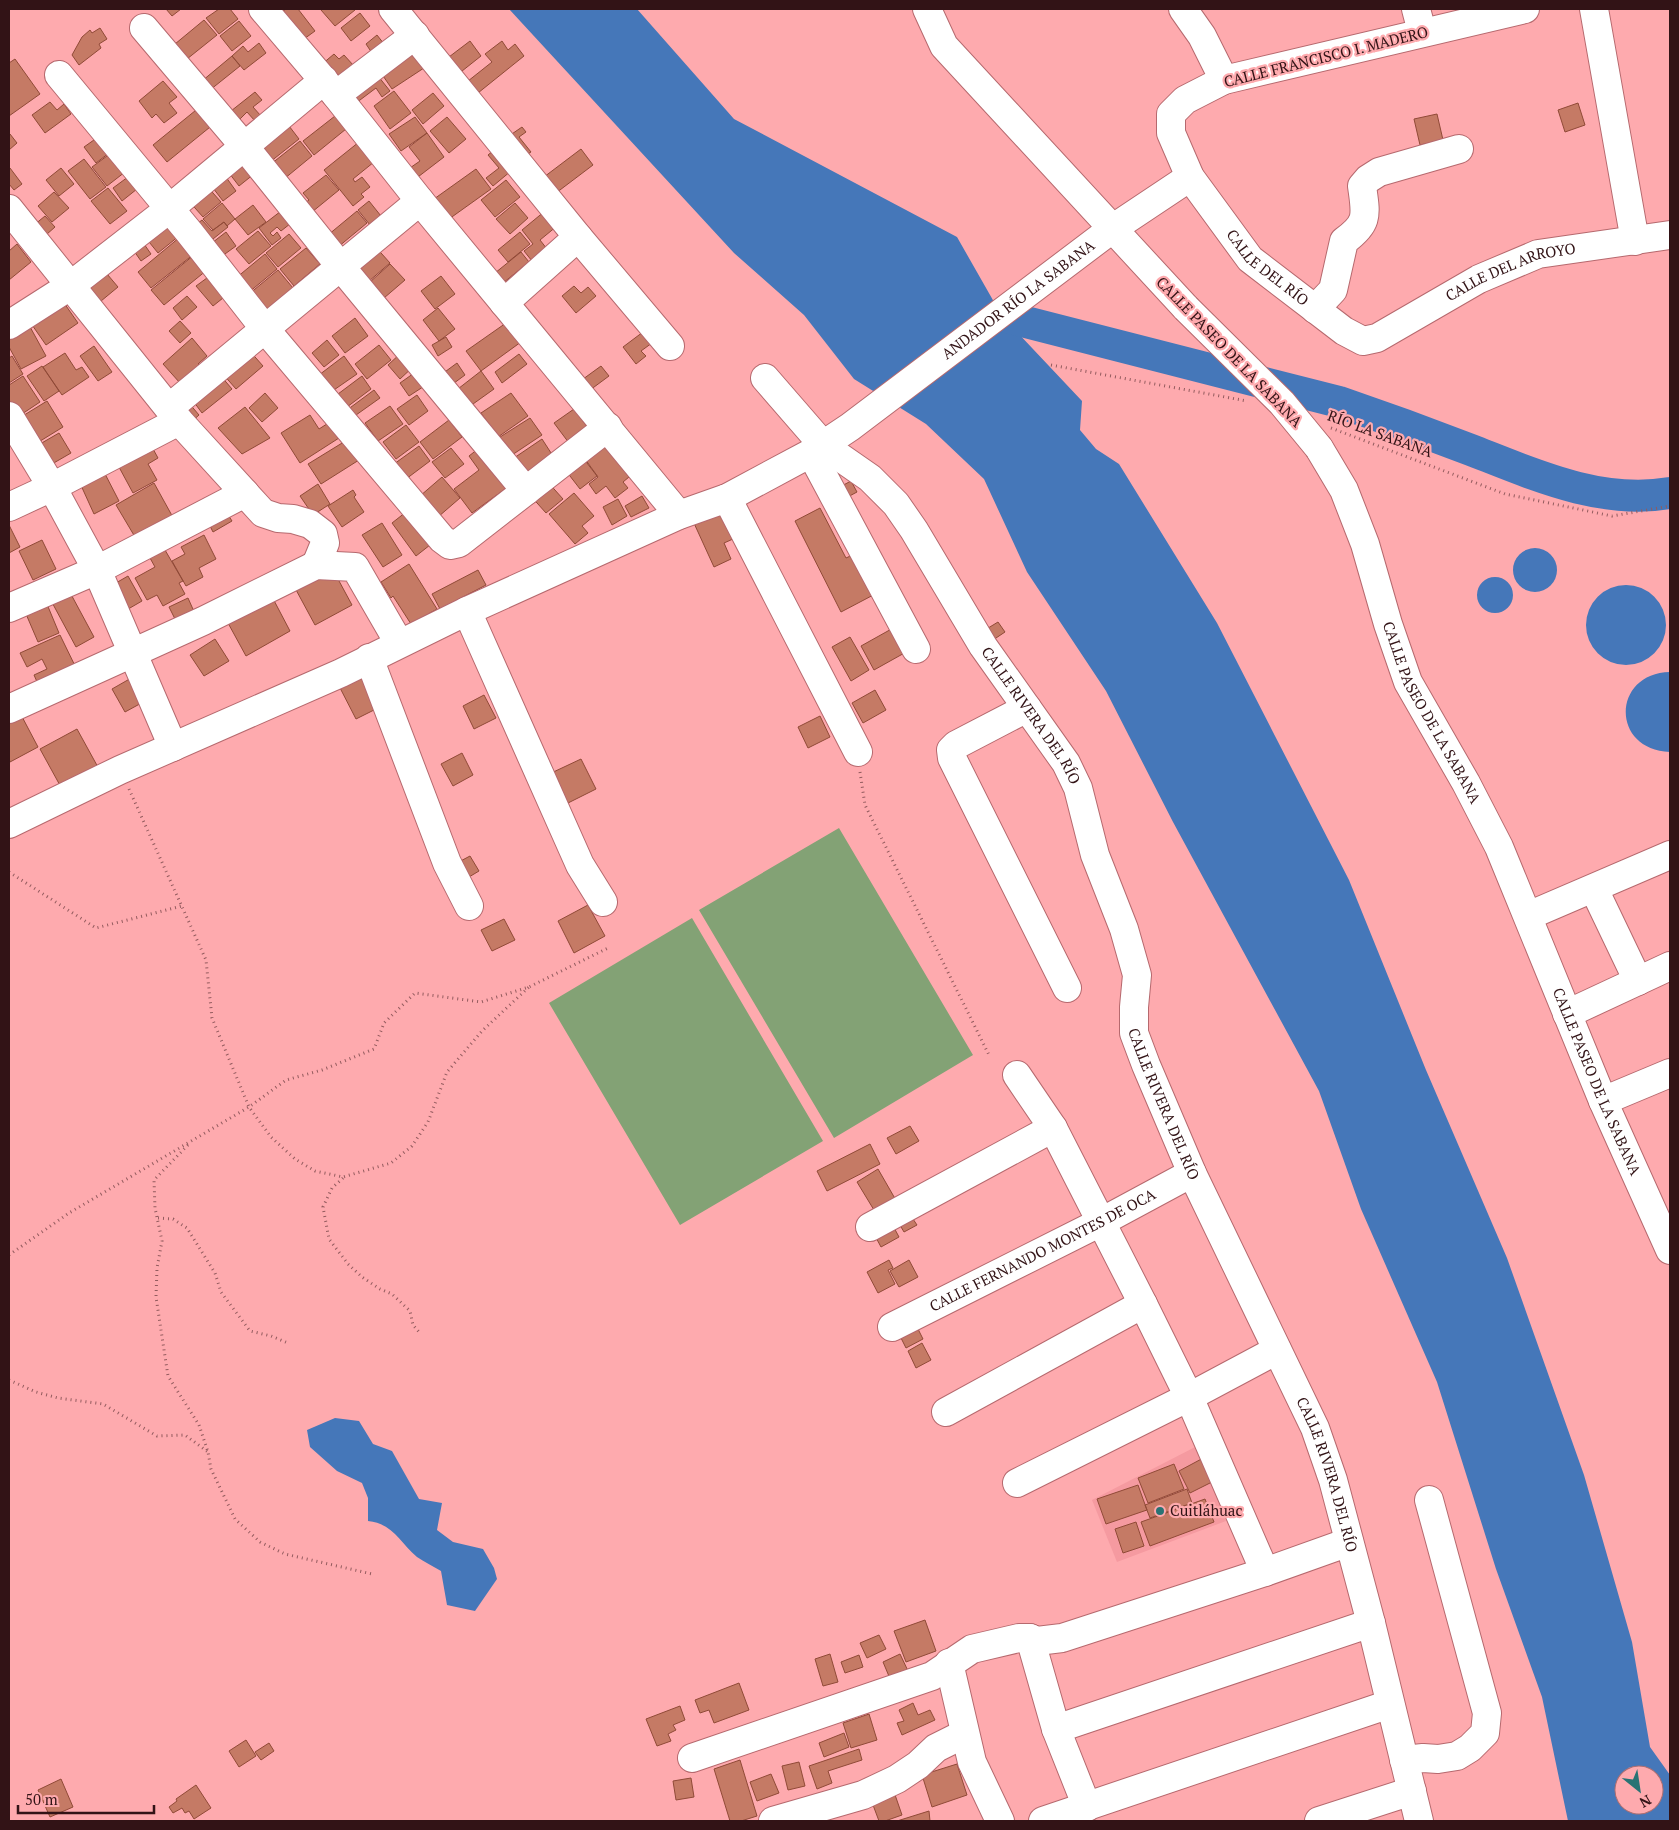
<svg xmlns="http://www.w3.org/2000/svg" width="1679" height="1830" font-family="'PT Serif',serif">
<style>
.built{fill:#f59aa0}
.green{fill:#83a275}
.water{fill:#4577b9;fill-rule:evenodd}
.lines{fill:none;stroke-linecap:round;stroke-linejoin:round}
.river{stroke:#4577b9;stroke-width:32}
.building{fill:#c57a65;stroke:#904a37}
.minor-casing{stroke:#b6696e;stroke-width:30}
.path{stroke:#935b5e;stroke-width:3;stroke-dasharray:1 4;stroke-linecap:butt}
.minor{stroke:#fff;stroke-width:28}
.minor-bridge-casing{stroke:#b6696e;stroke-width:30;stroke-linecap:butt}
.minor-bridge{stroke:#fff;stroke-width:28}
.poi-dot{fill:#297374;stroke:#feaaae;stroke-width:2}
.labels{text-anchor:middle;stroke-width:4.5;stroke-linejoin:round;paint-order:stroke}
.street-label{font-size:15px;fill:#321316;stroke:#feaaae}
.poi-label{font-size:15px;fill:#321316;stroke:#feaaae;text-anchor:start}
</style>
<rect width="100%" height="100%" fill="#feaaae"/>
<path class="built" d="M1201 1444 1226 1521 1117 1562 1092 1500Z"/>
<path class="green" d="M839 828 973 1055 834 1138 699 910Z
M692 918 823 1141 680 1225 549 1003Z"/>
<path class="water" d="M509 9H637L734 119 957 237 1002 316 1082 401 1080 430 1096 449 1119 464 1217 623 1349 880 1426 1070 1507 1258 1584 1475 1632 1642 1650 1747 1670 1775V1821H1568L1542 1697 1496 1569 1437 1382 1361 1209 1319 1091 1173 822 1106 691 1027 572 984 479 926 424 854 379 804 315 734 253ZM1624 1775H1654V1805H1624Z
M1513 570a22 22 0 1 1 44 0a22 22 0 1 1-44 0Z
M1477 595a18 18 0 1 1 36 0a18 18 0 1 1-36 0Z
M1586 625a40 40 0 1 1 80 0a40 40 0 1 1-80 0Z
M1670 672V752C1610 750 1612 673 1670 672Z
M335 1418 359 1421 373 1444 392 1451 419 1499 442 1503 437 1530 453 1542 483 1549 494 1568 497 1579 475 1611 447 1605 441 1571C433 1566 424 1562 417 1557 399 1542 394 1524 368 1521V1498L362 1483 337 1471 310 1447 307 1430Z"/>
<g class="lines">
<path class="river" d="M1002 316 1339 402C1383 417 1427 433 1471 450 1535 475 1601 505 1670 493"/>
</g>
<path class="building" d="M166 9H181L172 16Z
M219 9H230L238 19 219 34 206 18Z
M286 9H298L315 31 304 39 283 11Z
M322 9H354L355 10 335 26 321 10Z
M360 13 370 26 351 41 341 28Z
M204 20 217 35 187 59 175 44Z
M239 21 251 36 232 51 220 36Z
M100 28 107 39 99 44 101 48 79 65 72 55 82 37 90 30 92 33Z
M377 35 384 44 372 53 366 44Z
M470 41 481 56 457 75 445 60Z
M502 41 508 50 515 44 524 56 473 97 463 85 492 62 485 54Z
M259 43 266 53 244 70 232 56 243 46 248 52Z
M410 44 427 66 392 89 377 67Z
M334 54 339 59 344 55 354 66 335 82 321 65Z
M232 56 240 66 210 90 202 81Z
M15 59 40 94 9 116V63Z
M374 71 390 91 382 97 376 88 352 106 343 94Z
M163 81 177 97 169 103 177 113 164 123 156 114 152 118 139 101Z
M394 91 411 113 390 129 374 106Z
M255 92 262 100 253 107 261 116 255 121 247 112 239 120 231 111Z
M433 93 444 106 423 124 412 110Z
M50 102 57 110 64 104 71 114 45 133 32 115Z
M1578 103 1585 125 1565 132 1558 110Z
M201 106 215 123 167 162 153 145Z
M1437 114 1443 140 1420 145 1414 119Z
M335 116 346 129 314 155 303 141Z
M415 117 427 133 401 151 389 134Z
M447 117 466 139 449 153 430 131Z
M286 122 299 139 270 162 257 145Z
M522 127 526 132 519 137 531 152 519 160 506 138Z
M427 133 444 157 414 180 407 170 420 161 409 147Z
M10 134 17 143 9 150V135Z
M101 135 113 150 96 163 84 147Z
M300 141 312 156 284 179 271 164Z
M359 142 374 162 353 179 355 182 362 177 370 187 361 194 364 197 353 206 324 170Z
M581 149 593 165 552 196 540 180Z
M494 150 511 171 493 186 486 178 499 168 488 155Z
M111 153 125 172 107 186 92 167Z
M84 159 106 187 90 199 68 171Z
M244 162 254 174 239 186 229 173Z
M10 168 22 184 14 190 9 184V169Z
M61 168 74 184 59 196 46 180Z
M476 169 491 189 442 224 427 204Z
M223 173 236 191 223 201 213 188Z
M132 174 137 189 122 201 113 188Z
M326 175 339 190 312 212 305 203 309 200 303 193Z
M506 180 520 197 495 217 481 200Z
M205 184 221 202 203 217 187 199Z
M108 188 127 211 110 224 91 201Z
M54 192 69 208 52 222 38 206Z
M369 201 381 216 370 225 358 210Z
M222 203 235 219 227 226 224 222 213 230 203 219Z
M515 203 528 218 510 234 496 219Z
M253 205 266 222 248 235 235 219Z
M285 208 295 220 281 231 277 227 270 233 273 236 277 232 281 238 272 245 259 228Z
M357 211 367 223 338 247 328 235Z
M545 211 557 226 540 240 547 249 532 261 524 251 533 244 522 230Z
M45 216 55 227 38 242 28 230Z
M166 219 179 236 158 253 145 237Z
M202 220 212 231 224 222 228 227 203 247 189 230Z
M258 231 271 246 249 264 236 249Z
M226 232 236 246 218 259 208 246Z
M520 232 530 244 508 262 498 250Z
M289 234 301 248 278 267 266 253Z
M180 237 194 254 151 288 138 272Z
M17 244 31 262 9 280V251Z
M144 244 151 254 141 261 134 251Z
M373 244 390 263 361 288 344 268Z
M306 248 320 264 294 286 280 269Z
M521 252 529 262 503 283 495 273Z
M265 254 277 269 248 293 236 278Z
M194 255 207 270 164 305 151 290Z
M390 264 405 280 384 298 370 282Z
M102 268 118 287 95 306 79 287Z
M278 270 293 288 258 317 243 299Z
M211 275 228 294 213 306 196 286Z
M441 276 455 294 435 309 421 291Z
M574 286 581 293 588 287 596 296 576 313 562 296Z
M187 296 197 307 182 320 173 308Z
M62 300 78 323 46 345 30 322Z
M438 308 455 329 439 341 423 320Z
M355 318 368 336 345 353 332 336Z
M180 321 191 333 180 343 169 331Z
M506 323 521 342 481 371 466 351Z
M29 325 46 356 21 369 9 347V337Z
M643 332 652 343 641 351 646 356 636 364 623 347Z
M446 337 452 347 438 356 432 345Z
M192 338 207 356 198 364 200 366 180 383 163 364Z
M327 340 339 355 324 367 312 353Z
M379 345 391 360 367 379 355 364Z
M94 346 112 372 98 381 80 356Z
M248 349 263 366 236 389 222 373Z
M402 352 414 366 400 379 388 365Z
M65 353 76 370 82 367 89 377 62 395 43 367Z
M519 354 527 364 502 383 495 372Z
M12 356 23 374 9 383V358Z
M344 356 357 374 331 392 319 375Z
M457 363 465 375 446 389 438 377Z
M42 366 59 391 44 401 27 376Z
M601 366 609 376 586 393 579 382Z
M417 371 426 385 409 396 400 383Z
M481 371 494 389 466 409 454 392Z
M220 375 232 389 202 413 191 398Z
M23 376 40 402 19 416 9 400V385Z
M362 376 371 389 343 410 334 397Z
M374 390 380 398 349 420 343 413Z
M265 393 278 408 262 422 249 408Z
M511 393 528 416 498 437 481 413Z
M417 395 428 411 409 425 397 409Z
M47 401 63 427 37 443 21 417Z
M188 402 199 415 189 424 178 411Z
M390 406 403 424 378 441 365 423Z
M245 407 270 438 242 454 218 428Z
M574 409 588 428 569 443 554 423Z
M310 415 319 429 330 422 339 438 300 463 281 433Z
M530 418 542 435 512 455 500 437Z
M449 420 462 437 433 459 420 442Z
M406 425 419 442 396 459 383 442Z
M59 433 71 453 52 464 40 444Z
M147 438 158 458 148 464 157 480 133 493 113 456Z
M599 438 629 477 623 482 628 488 615 498 606 486 596 494 589 484 598 477 580 452Z
M542 439 553 456 525 475 514 458Z
M347 440 359 460 321 484 308 464Z
M483 445 512 484 472 513 454 489 479 470 469 456Z
M419 446 430 461 406 479 394 464Z
M451 448 464 464 445 478 432 462Z
M580 454 597 476 580 489 563 467Z
M103 470 119 501 94 514 79 481Z
M442 477 460 498 438 517 420 496Z
M546 480 563 499 546 513 529 494Z
M851 481 857 492 842 500 836 489Z
M154 483 175 521 138 542 116 505Z
M318 484 330 504 313 515 300 496Z
M353 490 356 495 354 497 364 512 342 527 328 506Z
M574 493 594 516 582 526 588 533 575 544 549 514Z
M642 496 649 508 631 517 625 506Z
M618 499 627 516 612 525 603 507Z
M728 505 742 535 724 543 731 559 714 567 693 521Z
M820 508 846 558 859 552 879 592 841 612 795 521Z
M225 510 232 521 213 532 207 520Z
M406 512 430 545 416 556 392 523Z
M382 523 402 555 383 567 362 535Z
M9 525 20 547 9 553Z
M204 535 216 559 199 568 203 577 186 586 172 561 185 554 181 547Z
M42 540 56 569 33 580 19 551Z
M165 550 183 581 179 583 185 594 163 606 157 595 147 600 135 578 155 567 150 558Z
M409 564 437 609 411 624 393 596 391 598 381 582Z
M332 568 352 605 315 625 295 588Z
M478 570 486 585 440 609 432 594Z
M128 576 142 601 123 612 109 587Z
M66 585 94 637 76 647 48 595Z
M269 591 290 631 246 656 228 623Z
M44 597 59 633 38 642 23 607Z
M188 598 196 616 178 625 169 607Z
M998 622 1005 632 987 644 980 633Z
M895 627 908 651 874 670 861 646Z
M60 635 79 674 38 684 34 675 47 669 42 659 27 667 20 653Z
M850 637 869 670 851 681 832 647Z
M215 639 229 661 204 676 190 655Z
M360 673 378 708 356 719 338 684Z
M133 677 147 700 125 712 112 689Z
M875 690 886 710 863 723 852 703Z
M484 695 496 718 474 729 463 706Z
M19 711 38 747 10 762 9 758V716Z
M820 716 830 737 808 748 798 727Z
M77 729 99 769 62 789 40 749Z
M462 753 473 775 453 786 441 764Z
M581 759 596 789 562 806 547 775Z
M470 856 479 871 464 880 455 864Z
M588 905 605 936 574 953 558 921Z
M504 919 515 940 492 951 481 930Z
M910 1126 919 1141 896 1154 887 1138Z
M870 1144 880 1164 827 1191 817 1171Z
M878 1169 897 1202 877 1215 857 1182Z
M909 1213 917 1225 904 1232 897 1220Z
M891 1222 899 1237 881 1247 873 1232Z
M889 1260 893 1268 888 1270 895 1284 878 1293 867 1272Z
M909 1260 918 1277 899 1287 890 1271Z
M917 1327 923 1339 906 1348 900 1336Z
M922 1343 931 1360 916 1368 908 1351Z
M1207 1456 1218 1479 1190 1493 1179 1471Z
M1174 1464 1184 1489 1148 1503 1138 1478Z
M1138 1485 1147 1510 1106 1524 1097 1499Z
M1187 1489 1192 1503 1150 1518 1145 1505Z
M1205 1499 1214 1522 1150 1546 1141 1522Z
M1136 1522 1144 1546 1123 1553 1115 1529Z
M925 1620 936 1651 906 1662 894 1631Z
M879 1635 886 1649 867 1658 860 1643Z
M830 1654 838 1682 823 1686 815 1659Z
M900 1654 909 1673 891 1681 883 1662Z
M859 1655 863 1667 845 1673 841 1662Z
M739 1683 749 1710 714 1723 709 1710 700 1713 695 1700Z
M913 1703 918 1715 930 1710 935 1720 902 1735 897 1723 904 1721 899 1710Z
M680 1706 685 1720 673 1725 676 1730 668 1734 671 1741 657 1746 646 1719Z
M869 1714 877 1740 851 1748 843 1723Z
M844 1733 849 1747 824 1757 819 1743Z
M246 1740 256 1756 239 1767 229 1751Z
M269 1743 274 1751 261 1760 255 1752Z
M859 1749 862 1760 828 1771 832 1783 817 1789 809 1766Z
M740 1760 757 1816 741 1821H730L714 1769Z
M799 1762 805 1786 788 1790 782 1766Z
M957 1764 967 1795 932 1807 922 1775Z
M771 1774 779 1793 757 1801 750 1782Z
M691 1778 694 1797 676 1800 673 1781Z
M61 1779 73 1807 50 1817 38 1790Z
M196 1785 211 1808 194 1819 189 1811 185 1813 182 1808 173 1813 169 1807 177 1801 176 1799Z
M893 1789 902 1815 885 1821H879L870 1797Z
M929 1811 930 1821H897Z"/>
<g class="lines">
<g class="minor-casing">
<g id="minor">
<path d="M263 9 336 95 420 201 679 515"/>
<path d="M393 9 578 237 670 346"/>
<path d="M927 9 944 46 1186 308"/>
<path d="M1183 9 1202 36 1224 80"/>
<path d="M1416 9 1422 32"/>
<path id="s1" d="M1525 9 1224 80 1185 100 1171 114V133L1190 177 1250 259 1344 331 1363 341 1377 338 1479 279 1538 254 1670 235"/>
<path d="M1594 9 1635 241"/>
<path d="M144 28 244 146 341 267 526 491"/>
<path d="M59 75 189 232 265 329 442 539 450 545 459 543 608 427"/>
<path d="M336 95 415 35"/>
<path d="M9 209 179 421 263 513 278 518 293 519 310 524 323 534 325 543 316 565"/>
<path d="M504 303 578 237"/>
<path d="M1315 309 1333 290 1344 241C1369 223 1366 215 1362 186L1368 179 1379 172 1459 149"/>
<path d="M9 325 70 286 169 209 324 80"/>
<path id="s2" d="M765 378 824 446 870 478 896 504 914 530 983 646 1066 763 1078 788 1095 855 1124 929 1137 975 1134 1007V1033L1146 1065 1192 1173 1315 1428 1333 1480 1371 1623 1419 1821"/>
<path d="M169 408 420 201"/>
<path d="M9 416 52 487 97 570 173 747"/>
<path id="s3" d="M1319 448 1344 490 1365 544 1388 624 1408 682 1466 783 1499 847 1603 1101 1670 1250"/>
<path d="M811 453 916 649"/>
<path d="M727 498 858 752"/>
<path d="M9 507 52 487 179 421"/>
<path d="M9 608 97 570 245 493"/>
<path d="M467 611 580 865 603 902"/>
<path d="M369 658 447 863 469 906"/>
<path d="M1027 708 956 745 951 750 952 758 1067 988"/>
<path d="M9 709 203 621 316 565 355 567 399 643"/>
<path id="s4" d="M9 824 120 770 341 673 467 611 679 515 727 498 811 453 850 427 1112 229 1190 177"/>
<path d="M1594 889 1638 981"/>
<path d="M1528 916 1670 855"/>
<path d="M1567 1014 1670 966"/>
<path d="M1017 1075 1053 1128 1143 1304 1189 1397 1265 1572"/>
<path d="M1603 1101 1670 1073"/>
<path d="M870 1227 1053 1128"/>
<path id="s5" d="M892 1327 1101 1222 1192 1173"/>
<path d="M946 1412 1143 1304"/>
<path d="M1017 1483 1189 1397 1277 1350"/>
<path d="M1030 1638 1056 1729 1087 1807"/>
<path d="M949 1663 972 1762 1000 1821"/>
<path d="M1056 1729 1371 1623"/>
<path d="M692 1758 932 1676 972 1649 1019 1638H1030L1037 1641 1062 1638 1265 1572 1349 1542"/>
<path d="M1404 1760 1423 1758 1438 1759 1457 1756 1470 1748 1485 1733 1487 1713 1429 1500"/>
<path d="M773 1821 863 1795 897 1779 918 1765 936 1748 964 1734"/>
<path d="M1043 1821 1390 1704"/>
<path d="M1319 1821 1412 1791"/>
</g>
</g>
<path class="path" d="M1051 365 1247 401
M1331 428 1505 494 1612 516 1670 506
M860 772 865 805 990 1057
M129 789 206 960 212 1018 249 1107 271 1137 295 1159 315 1171 343 1177 391 1163 412 1146 428 1122 447 1072 482 1031 529 987
M9 872 96 928 182 906
M188 1145 154 1180 155 1208 162 1241 157 1268 156 1297 168 1376 199 1425 208 1452 211 1469 235 1519 260 1542 285 1554 372 1574
M343 1178 332 1188 323 1207 329 1239 348 1264 362 1277 380 1289 392 1294 410 1311 413 1325 419 1332
M158 1218 173 1219 187 1228 215 1273 221 1292 250 1331 271 1336 288 1343
M9 1255 69 1213 249 1107 286 1080 322 1070 374 1049 384 1023 415 993 481 1002 529 987 608 948
M9 1380 36 1392 58 1398 103 1404 157 1436 185 1435 208 1452"/>
<use href="#minor" class="minor"/>
<g class="minor-bridge-casing">
<path id="minor-bridge" d="M1186 308 1282 403 1319 448"/>
</g>
<use href="#minor-bridge" class="minor-bridge"/>
</g>
<circle class="poi-dot" cx="1160" cy="1511" r="5"/>
<g class="labels">
<g class="street-label">
<text transform="translate(1326 57) rotate(-14)" y="5">CALLE FRANCISCO I. MADERO</text>
<text dy="5" stroke="none"><textPath href="#s1" startOffset="560">CALLE DEL RÍO</textPath></text>
<text dy="5" stroke="none"><textPath href="#s1" startOffset="846">CALLE DEL ARROYO</textPath></text>
<text dy="5" stroke="none"><textPath href="#s4" startOffset="1142">ANDADOR RÍO LA SABANA</textPath></text>
<text transform="translate(1229 352) rotate(46)" y="5">CALLE PASEO DE LA SABANA</text>
<text transform="translate(1380 434) rotate(20)" y="5">RÍO LA SABANA</text>
<text dy="5" stroke="none"><textPath href="#s3" startOffset="289">CALLE PASEO DE LA SABANA</textPath></text>
<text dy="5" stroke="none"><textPath href="#s2" startOffset="434">CALLE RIVERA DEL RÍO</textPath></text>
<text dy="5" stroke="none"><textPath href="#s3" startOffset="694">CALLE PASEO DE LA SABANA</textPath></text>
<text dy="5" stroke="none"><textPath href="#s2" startOffset="852">CALLE RIVERA DEL RÍO</textPath></text>
<text dy="5" stroke="none"><textPath href="#s5" startOffset="169">CALLE FERNANDO MONTES DE OCA</textPath></text>
<text dy="5" stroke="none"><textPath href="#s2" startOffset="1258">CALLE RIVERA DEL RÍO</textPath></text>
</g>
<g class="poi-label">
<text x="1170" y="1516">Cuitláhuac</text>
</g>
</g>
<rect width="1679" height="1830" fill="none" stroke="#321316" stroke-width="20"/>
<g transform="translate(1639 1790) rotate(150)"><circle r="24" fill="#feaaae" stroke="#ac6e71"/>
<path d="M0-4L9 19L0 12L-9 19Z" fill="#297374"/>
<text y="-8" font-size="14" font-weight="bold" text-anchor="middle" fill="#321316">N</text>
</g>
<path d="M18 1805v8h136v-8" fill="none" stroke="#321316" stroke-width="2.5"/>
<text x="25" y="1805" font-size="15" fill="#321316" stroke="#feaaae" stroke-width="4" paint-order="stroke">50 m</text>
</svg>
